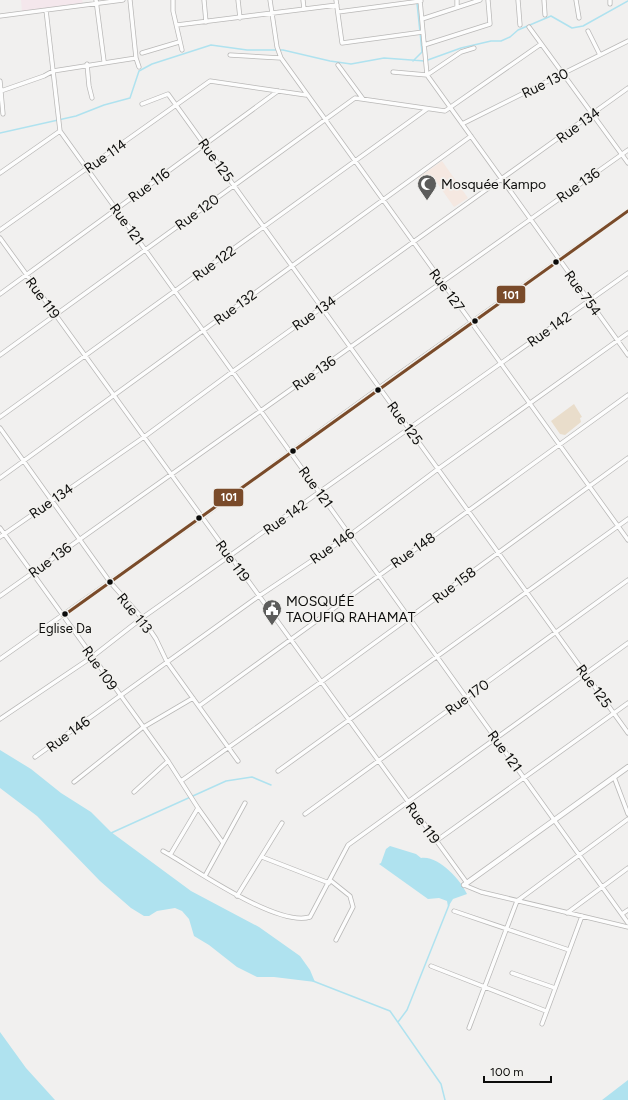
<svg xmlns="http://www.w3.org/2000/svg" width="628" height="1100" font-family="Figtree,sans-serif">
<style>
.commercial{fill:#f5e8e1}
.education{fill:#f4e7ec}
.green{fill:#e9ddcb}
.water{fill:#afe2ef}
.lines{fill:none;stroke-linecap:round;stroke-linejoin:round}
.stream{stroke:#afe2ef;stroke-width:1.5}
.minor-casing{stroke:#b9b8b7;stroke-width:5}
.tertiary-casing{stroke:#b9b8b7;stroke-width:6}
.minor{stroke:#fdfdfd;stroke-width:3.5}
.tertiary{stroke:#fdfdfd;stroke-width:4.5}
.bus-1-casing{stroke:#f2f1ee;stroke-width:6}
.bus-1{stroke:#7a4b2a;stroke-width:3}
.bus-dot{fill:#0c0c0b;stroke:#f2f1ee;stroke-width:1.5}
.labels{text-anchor:middle;stroke-width:3.5;stroke-linejoin:round;paint-order:stroke}
.bus-label{font-size:13px;fill:#0c0c0b;stroke:#f2f1ee}
.street-label{font-size:14px;fill:#0c0c0b;stroke:#f2f1ee}
.poi-label{font-size:14px;fill:#0c0c0b;stroke:#f2f1ee;text-anchor:start}
.line-badge{stroke:#f2f1ee;stroke-width:1.5}
.badge-label{font-size:11px;text-anchor:middle;font-weight:bold;fill:#fff}
</style>
<rect width="100%" height="100%" fill="#f1f0ef"/>
<path class="commercial" d="M442 161 468 198 454 207 433 177 429 175 420 182 418 178Z"/>
<path class="education" d="M21 0H82L83 3 22 12Z"/>
<path class="green" d="M574 404 582 417 580 418 581 422 565 435 560 434 551 421Z"/>
<path class="water" d="M0 750 31 769 61 793 91 812 111 832 191 891 259 927 300 956 310 970 315 982 274 977H257L237 967 209 945 194 936 189 919 182 911 175 908 157 911 149 916H144L131 908 100 881 37 816 0 788Z
M390 846 416 854 421 858C438 855 461 880 467 894L453 899 448 907 447 901 439 898 428 899 379 864 381 863 386 849Z
M0 1032 26 1068 55 1100H0Z
M628 1080V1100H602Z"/>
<g class="lines">
<path class="stream" d="M413 61 422 52 417 3
M0 133 76 116 104 105 130 98 139 71 152 64 211 45 247 50H283L330 61 351 64 384 58 425 61 461 48 491 41H501L510 37 518 30 551 16 572 28 583 26 628 1
M111 833 226 781 252 777 271 785
M313 981 390 1011 441 1084 445 1100
M398 1022 407 1010 449 905"/>
<g class="minor-casing">
<path id="minor" d="M96 0 104 61
M130 0 136 58 139 67
M173 0V11L182 50
M204 0 206 22
M238 0 240 18
M270 0 277 47 281 58 628 540
M303 0 304 9
M336 0 342 43 423 32
M420 0 427 75 628 355
M457 0V7
M518 0 520 25
M544 0 545 15
M576 0 579 18
M610 0V4
M46 10 60 131 628 923
M338 12 421 1
M0 16 123 0
M422 19 480 0
M177 25 337 5
M529 27 628 163
M588 31 600 55
M424 45 490 24 488 0
M142 53 179 42
M230 55 281 58
M87 64 89 86 92 98
M338 65 363 99
M393 72 427 75 461 52 474 48
M0 81 3 114
M1 91 44 76 53 71 136 58
M142 104 168 94 628 733
M462 124 628 41
M0 173 60 131
M0 230 210 81 306 95
M0 238 467 883
M0 294 278 91
M0 355 355 98 445 111 541 44
M0 417 427 109
M0 428 110 582 142 618 156 639 167 662 238 761
M0 478 471 136
M0 528 168 761 198 808 223 843
M0 537 144 437 232 372 628 88
M0 596 628 150
M0 659 202 517 379 388 628 211
M199 706 628 395
M0 719 92 657 142 618 628 273
M35 757 259 596 350 535 438 469 628 333
M278 771 628 519
M614 777 628 814
M181 781 321 682 628 458
M74 782 142 728 193 698
M134 792 168 761
M198 808 170 855C199 872 278 927 310 917L348 845 628 643
M305 814 628 580
M436 841 628 703
M163 851 170 855
M262 857 329 883
M205 876 245 803
M330 880 350 896 353 907 336 940
M464 885 481 892 628 927
M237 896 282 823
M454 911 569 950
M567 913 628 868
M622 914 628 910
M431 966 546 1011
M512 973 555 988
M542 1024 582 916
M469 1028 517 901 628 819"/>
</g>
<g class="tertiary-casing">
<path id="tertiary" d="M464 885 628 767"/>
</g>
<use href="#minor" class="minor"/>
<use href="#tertiary" class="tertiary"/>
<g class="bus-1-casing">
<path id="bus-1" d="M63 616 628 211"/>
</g>
<use href="#bus-1" class="bus-1"/>
</g>
<defs>
<g id="mosque-pin" transform="scale(1)"><path d="M0 17L-7.5 6A9.5 9.5 0 1 1 7.5 6Z" fill="#5c5c5b" stroke="#f2f1ee"/><path d="M3.5-4.9A6 6 0 1 0 3.5 4.9A5 5 0 1 1 3.5-4.9Z" fill="#fff"/></g>
<g id="civic-pin" transform="scale(1)"><path d="M0 17L-7.5 6A9.5 9.5 0 1 1 7.5 6Z" fill="#5c5c5b" stroke="#f2f1ee"/><path d="M-.6-6.5H3V-4.5H.6V-3L4-1V1h2V6H-6V1h2V-1L-.6-3ZM-1.2 2.5V6h2.4V2.5Z" fill="#fff"/></g>
</defs>
<g fill-rule="evenodd">
<use href="#mosque-pin" x="427" y="184"/>
<use href="#civic-pin" x="272" y="609"/>
</g>
<g class="bus-dot">
<circle cx="556" cy="262" r="3.5"/>
<circle cx="475" cy="321" r="3.5"/>
<circle cx="378" cy="390" r="3.5"/>
<circle cx="293" cy="451" r="3.5"/>
<circle cx="199" cy="518" r="3.5"/>
<circle cx="110" cy="582" r="3.5"/>
<circle cx="65" cy="614" r="3.5"/>
</g>
<g class="labels">
<g class="bus-label">
<text x="65" y="633">Eglise Da</text>
</g>
<g class="street-label">
<text transform="translate(545 83) rotate(-26)" y="5">Rue 130</text>
<text transform="translate(578 125) rotate(-36)" y="5">Rue 134</text>
<text transform="translate(105 156) rotate(-35)" y="5">Rue 114</text>
<text transform="translate(216 160) rotate(54)" y="5">Rue 125</text>
<text transform="translate(149 185) rotate(-36)" y="5">Rue 116</text>
<text transform="translate(578 185) rotate(-35)" y="5">Rue 136</text>
<text transform="translate(197 212) rotate(-36)" y="5">Rue 120</text>
<text transform="translate(127 224) rotate(54)" y="5">Rue 121</text>
<text transform="translate(214 263) rotate(-36)" y="5">Rue 122</text>
<text transform="translate(447 290) rotate(54)" y="5">Rue 127</text>
<text transform="translate(583 293) rotate(54)" y="5">Rue 754</text>
<text transform="translate(43 298) rotate(54)" y="5">Rue 119</text>
<text transform="translate(235 307) rotate(-36)" y="5">Rue 132</text>
<text transform="translate(314 313) rotate(-35)" y="5">Rue 134</text>
<text transform="translate(549 329) rotate(-35)" y="5">Rue 142</text>
<text transform="translate(314 373) rotate(-35)" y="5">Rue 136</text>
<text transform="translate(405 423) rotate(54)" y="5">Rue 125</text>
<text transform="translate(316 487) rotate(54)" y="5">Rue 121</text>
<text transform="translate(51 501) rotate(-35)" y="5">Rue 134</text>
<text transform="translate(285 517) rotate(-35)" y="5">Rue 142</text>
<text transform="translate(332 546) rotate(-35)" y="5">Rue 146</text>
<text transform="translate(413 550) rotate(-35)" y="5">Rue 148</text>
<text transform="translate(50 560) rotate(-36)" y="5">Rue 136</text>
<text transform="translate(233 561) rotate(54)" y="5">Rue 119</text>
<text transform="translate(454 585) rotate(-37)" y="5">Rue 158</text>
<text transform="translate(135 613) rotate(51)" y="5">Rue 113</text>
<text transform="translate(100 668) rotate(55)" y="5">Rue 109</text>
<text transform="translate(594 686) rotate(54)" y="5">Rue 125</text>
<text transform="translate(467 697) rotate(-36)" y="5">Rue 170</text>
<text transform="translate(68 734) rotate(-36)" y="5">Rue 146</text>
<text transform="translate(505 751) rotate(54)" y="5">Rue 121</text>
<text transform="translate(423 823) rotate(54)" y="5">Rue 119</text>
</g>
<g class="poi-label">
<text x="441" y="189">Mosquée Kampo</text>
<text x="286" y="606">MOSQUÉE<tspan x="286" dy="16">TAOUFIQ RAHAMAT</tspan></text>
</g>
</g>
<g class="line-badge">
<rect x="496" y="285" width="30" height="19" rx="4" fill="#7a4b2a"/>
<rect x="213" y="488" width="31" height="19" rx="4" fill="#7a4b2a"/>
</g>
<g class="badge-label">
<text x="511" y="299">101</text>
<text x="229" y="501">101</text>
</g>
<path d="M484 1076v6h67v-6" fill="none" stroke="#0c0c0b" stroke-width="2"/>
<text x="490" y="1076" font-size="12" fill="#0c0c0b" stroke="#f2f1ee" stroke-width="3" paint-order="stroke">100 m</text>
</svg>
